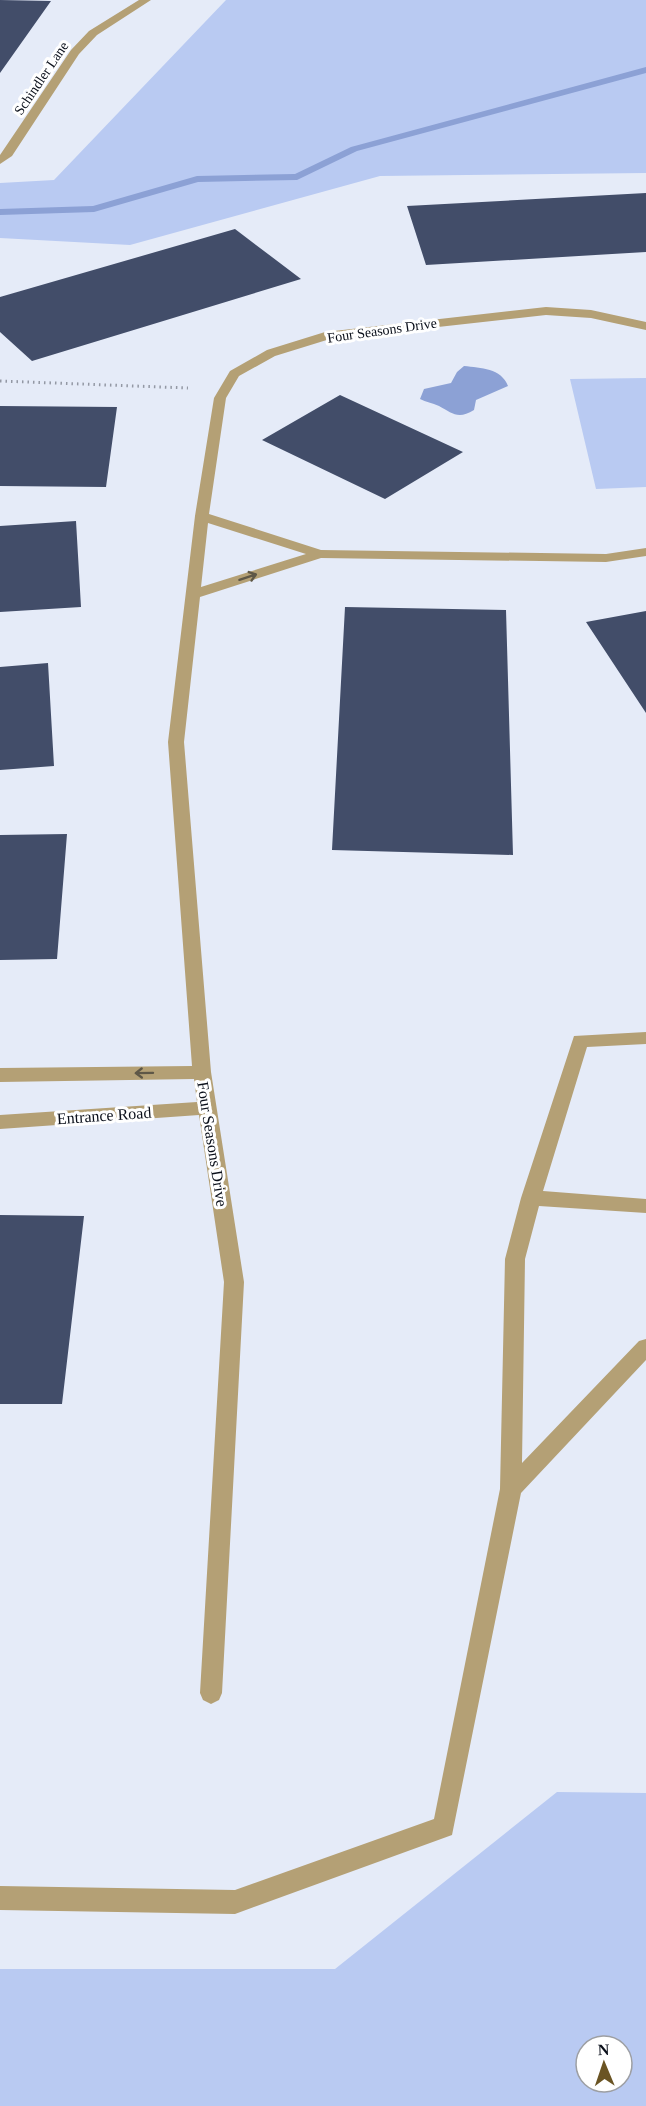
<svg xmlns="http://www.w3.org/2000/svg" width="646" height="2106" font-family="Georgia,serif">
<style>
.green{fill:#b9caf2;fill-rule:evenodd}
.water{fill:#8ca1d5}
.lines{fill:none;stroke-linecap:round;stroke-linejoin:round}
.stream{fill:#8ca1d5;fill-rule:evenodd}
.building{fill:#424d69}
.path{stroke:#9398a4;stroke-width:3;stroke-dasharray:1.5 4;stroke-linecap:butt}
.lane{fill:#b4a075;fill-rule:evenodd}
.street{fill:#b4a075;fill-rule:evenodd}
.oneway{stroke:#5e5747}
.labels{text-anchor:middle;stroke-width:6;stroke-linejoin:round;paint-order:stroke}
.far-street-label{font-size:14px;fill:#090e19;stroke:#fff}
.street-label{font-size:16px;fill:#090e19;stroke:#fff}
</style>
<rect width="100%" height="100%" fill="#e5ebf8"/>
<path class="green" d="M226 0H646V173L380 176 130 245 0 238V183L54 180Z
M646 378V487L596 489 570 379Z
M557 1792 646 1793V2106H0V1969H335ZM586 2046H622V2082H586Z"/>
<path class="water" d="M464 366C481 368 501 368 508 386L476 400 474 410C458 420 452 413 439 406 432 403 426 402 420 399L424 389 451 383 457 372Z"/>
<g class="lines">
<path class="stream" d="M646 67V73L357 151 297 180 198 182 94 212 0 215V209L93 206 197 176 295 174 351 147Z"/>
</g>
<path class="building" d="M0 0 51 1 0 73Z
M646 193V252L426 265 407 206Z
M235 229 301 279 32 361 0 332V297Z
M340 395 463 452 385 499 262 440Z
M0 406 117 407 106 487 0 486Z
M76 521 81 607 0 612V526Z
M345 607 506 610 513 855 332 850Z
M646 611V713L586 622Z
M48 663 54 766 0 770V667Z
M67 834 57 959 0 960V835Z
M0 1215 84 1216 62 1404H0Z"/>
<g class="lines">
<path class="path" d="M0 381 188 388"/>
<path class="lane" d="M139 0H151L97 35 79 54 12 156 0 164V155L71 50 89 31Z
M646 1032V1044L587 1047 543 1191 646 1199V1213L539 1206 525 1259 522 1463 639 1341 646 1339V1360L521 1493 452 1835 235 1914 0 1910V1886L235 1890 434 1819 500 1489 505 1259 521 1198 574 1036Z"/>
<path class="street" d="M546 307 591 310 646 322V330L591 318 546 315 330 339 275 356 239 376 226 398 209 514 321 550 606 554 646 548V556L606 562 321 558 200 597 184 742 211 1072 244 1282 222 1693 219 1700 211 1704 203 1700 200 1693 224 1282 199 1115 0 1129V1115L197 1102 194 1079 0 1082V1068L192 1066 168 742 195 516 214 398 230 371 267 350 325 332ZM208 523 306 554 201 587Z"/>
</g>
<defs><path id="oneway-shaft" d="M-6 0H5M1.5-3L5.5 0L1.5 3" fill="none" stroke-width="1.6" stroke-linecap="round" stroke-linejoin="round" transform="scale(1.5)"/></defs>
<g class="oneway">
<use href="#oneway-shaft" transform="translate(248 577) rotate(-18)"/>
<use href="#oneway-shaft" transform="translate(144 1073) rotate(179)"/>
</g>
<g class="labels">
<g class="far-street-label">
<text transform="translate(41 78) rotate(-56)" y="5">Schindler Lane</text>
<text transform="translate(382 330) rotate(-8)" y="5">Four Seasons Drive</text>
</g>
<g class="street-label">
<text transform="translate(104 1115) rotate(-4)" y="6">Entrance Road</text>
<text transform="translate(213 1144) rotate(81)" y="6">Four Seasons Drive</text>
</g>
</g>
<g transform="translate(604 2064) rotate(358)"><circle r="28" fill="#ffffff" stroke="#9d9fa3" stroke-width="1.5"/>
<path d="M0-4.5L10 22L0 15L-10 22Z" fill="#6a5423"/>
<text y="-9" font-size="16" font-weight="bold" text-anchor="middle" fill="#090e19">N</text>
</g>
</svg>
